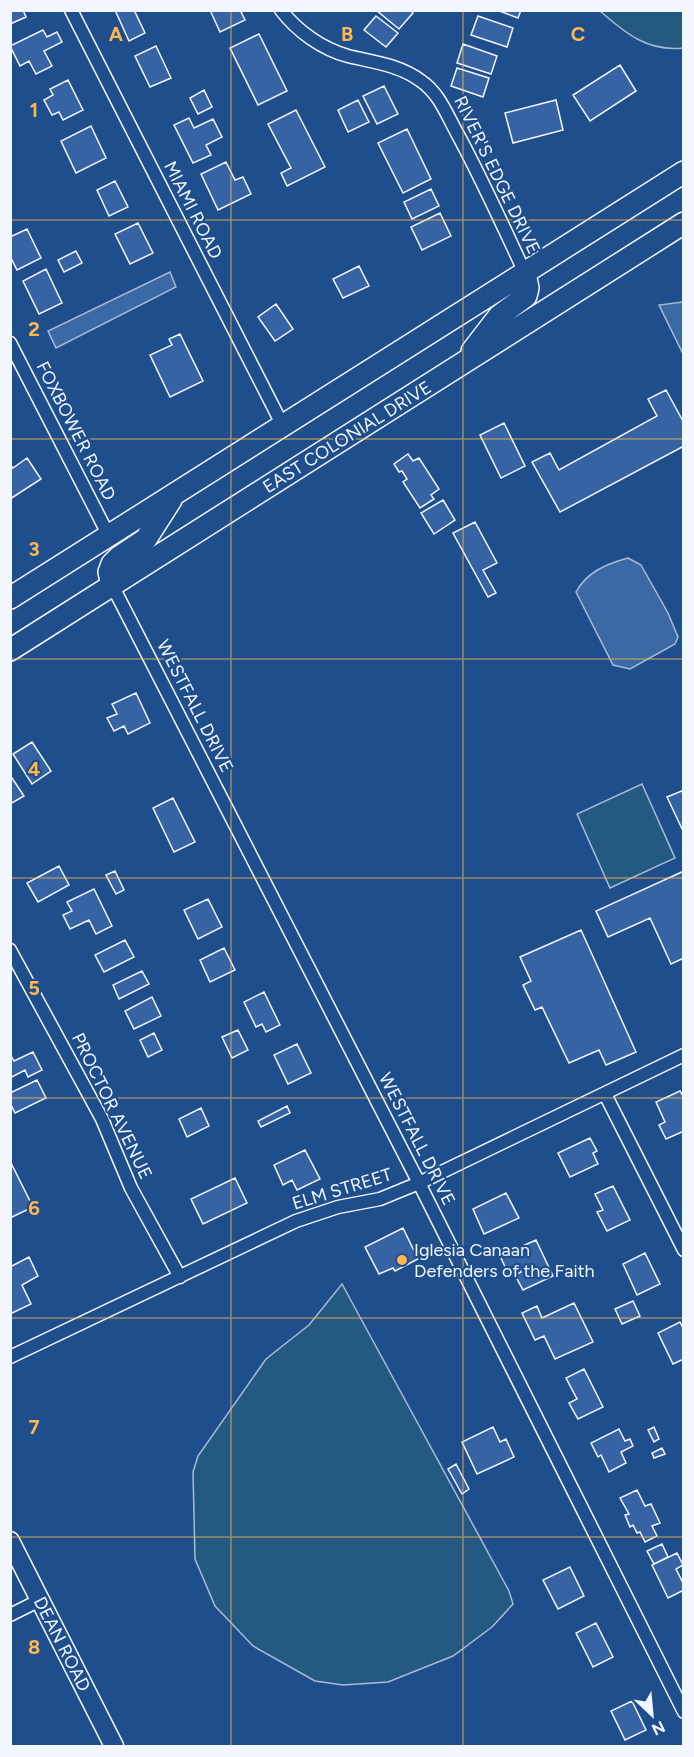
<svg xmlns="http://www.w3.org/2000/svg" width="694" height="1757" font-family="Figtree,sans-serif">
<style>
.green{fill:#245a82;stroke:#a8bbd7;stroke-width:1.5}
.water{fill:#3b69a3;stroke:#a8bbd7;stroke-width:1.5}
.building{fill:#3563a3;stroke:#f2f6ff;stroke-width:1.5}
.lines{fill:none;stroke-linecap:round;stroke-linejoin:round}
.minor-casing{stroke:#f2f6ff;stroke-width:15}
.secondary-casing{stroke:#f2f6ff;stroke-width:21}
.trunk-casing{stroke:#f2f6ff;stroke-width:24}
.minor{stroke:#1f4e8c;stroke-width:12}
.secondary{stroke:#1f4e8c;stroke-width:18}
.trunk{stroke:#1f4e8c;stroke-width:21}
.grid{fill:none;stroke:#ffb74d;stroke-width:1.5;stroke-opacity:0.55}
.poi-dot{fill:#ffb74d;stroke:#1f4e8c;stroke-width:2}
.labels{text-anchor:middle;stroke-width:4.5;stroke-linejoin:round;paint-order:stroke}
.street-label{font-size:18px;fill:#f2f6ff;stroke:#1f4e8c}
.poi-label{font-size:18px;fill:#f2f6ff;stroke:#1f4e8c;text-anchor:start}
.grid-label{font-size:20px;text-anchor:middle;font-weight:bold;fill:#ffb74d;stroke:#1f4e8c;stroke-width:4.5;stroke-linejoin:round;paint-order:stroke}
</style>
<rect width="100%" height="100%" fill="#1f4e8c"/>
<path class="green" d="M600 11H683V48C648 52 625 33 600 11Z
M642 784 675 858 610 888 577 814Z
M342 1284 509 1591 513 1604 492 1627 453 1656 388 1682 343 1685 315 1681 253 1646 215 1606 195 1559 193 1472 198 1456 266 1359 309 1325Z"/>
<path class="water" d="M170 272 176 287 56 348 48 331Z
M683 302H684L683 354 659 305Z
M628 558 641 565 668 613 678 637 675 644 630 669 613 665 576 592C587 572 606 564 628 558Z"/>
<path class="building" d="M10 10H23L26 17 10 24Z
M115 10H134L145 33 129 41Z
M210 10H240L245 20 220 32Z
M376 10H410L413 13 399 29Z
M497 10H521L518 18Z
M376 16 398 33 386 47 364 30Z
M478 16 513 28 507 47 471 35Z
M43 30 47 37 57 32 62 42 44 51 52 66 36 74 29 61 20 66 10 46Z
M259 34 287 91 258 105 230 48Z
M463 44 497 56 491 74 457 63Z
M156 46 171 78 150 87 135 56Z
M620 65 636 91 590 121 573 95Z
M457 68 489 78 483 97 451 86Z
M68 80 83 110 63 120 59 112 52 115 44 100 53 95 50 89Z
M384 86 398 114 377 124 363 96Z
M204 90 212 107 198 114 190 98Z
M358 100 369 122 348 132 338 110Z
M556 100 563 130 513 143 505 113Z
M296 110 325 167 287 186 281 173 291 168 268 124Z
M189 118 194 128 213 119 222 137 206 145 211 155 193 163 174 125Z
M91 126 106 158 76 173 61 141Z
M407 129 431 179 403 193 378 143Z
M226 162 235 180 243 177 251 194 218 210 201 174Z
M115 181 128 207 109 216 97 190Z
M431 189 439 206 412 219 404 202Z
M440 213 451 236 422 250 411 227Z
M138 223 153 253 130 264 115 234Z
M27 229 41 258 17 270 10 256V237Z
M76 251 82 263 64 272 58 260Z
M359 266 369 286 343 298 333 279Z
M46 269 62 303 39 314 23 281Z
M276 304 293 329 275 341 258 317Z
M180 334 203 381 170 397 150 355 172 345 169 339Z
M666 390 684 423V446L560 512 532 462 550 453 559 470 657 416 648 399Z
M504 423 525 466 501 478 480 435Z
M408 454 413 461 419 458 439 489 431 495 434 499 420 508 403 482 407 479 402 471 399 472 394 464Z
M27 458 41 479 10 499V464L13 468Z
M443 500 455 520 434 534 421 513Z
M475 522 497 563 483 570 496 593 488 597 453 533Z
M136 693 150 723 128 734 124 726 114 731 107 718 117 714 112 704Z
M32 742 51 771 32 784 13 754Z
M10 775 24 796 10 804Z
M684 790V833L667 797Z
M173 798 195 842 174 852 153 808Z
M59 866 69 885 38 902 27 883Z
M115 871 124 890 116 894 106 875Z
M684 871V958L671 964 650 918 608 937 596 911Z
M94 889 112 926 96 934 89 920 70 929 63 915 72 911 67 902Z
M208 899 222 927 198 939 184 910Z
M581 930 636 1052 606 1065 599 1050 569 1063 542 1007 535 1010 523 985 531 981 520 957Z
M125 940 134 957 104 972 95 955Z
M224 948 235 970 210 982 200 960Z
M142 971 149 984 119 999 113 985Z
M264 992 280 1025 266 1032 262 1024 256 1027 244 1002Z
M152 997 161 1016 134 1029 125 1011Z
M238 1030 248 1050 232 1058 222 1037Z
M154 1033 162 1050 148 1057 140 1040Z
M297 1044 311 1073 288 1084 274 1055Z
M33 1052 42 1070 28 1077 25 1070 10 1078V1054L14 1061Z
M37 1080 46 1098 15 1113 10 1103V1093Z
M680 1091 684 1098V1131L666 1139 659 1125 665 1122 656 1102Z
M287 1106 290 1113 261 1127 258 1121Z
M201 1108 209 1126 187 1137 179 1119Z
M590 1138 597 1151 593 1153 598 1164 570 1177 558 1153Z
M305 1150 320 1179 297 1190 292 1180 283 1185 274 1165Z
M10 1161 33 1207 10 1218Z
M235 1178 247 1203 203 1224 191 1199Z
M613 1186 630 1220 607 1231 597 1212 603 1210 595 1194Z
M506 1193 519 1218 484 1234 473 1209Z
M403 1228 418 1259 395 1271 393 1268 379 1274 365 1247Z
M536 1240 553 1276 523 1290 515 1275 521 1272 517 1266 507 1271 500 1256Z
M645 1253 660 1284 637 1295 623 1264Z
M29 1257 38 1276 22 1285 31 1304 10 1314V1267Z
M633 1301 640 1316 622 1324 615 1309Z
M574 1303 593 1342 555 1359 544 1336 535 1340 522 1313 537 1306 542 1318Z
M680 1322 684 1330V1359L673 1364 658 1333Z
M584 1369 603 1407 578 1419 569 1403 577 1399 566 1378Z
M493 1427 500 1442 506 1439 514 1457 477 1474 462 1442Z
M654 1427 659 1439 654 1442 648 1430Z
M619 1429 625 1441 630 1439 633 1446 621 1452 626 1463 609 1472 601 1455 598 1457 591 1443Z
M662 1448 665 1454 654 1458 652 1453Z
M456 1464 469 1489 462 1494 448 1469Z
M637 1490 645 1506 651 1504 660 1523 652 1526 657 1536 645 1542 640 1532 637 1533 633 1525 630 1527 625 1515 629 1514 620 1498Z
M662 1544 668 1557 654 1564 647 1551Z
M677 1553 683 1565 676 1569 684 1585V1590L668 1598 652 1565Z
M570 1567 584 1596 558 1609 543 1580Z
M596 1623 613 1657 593 1667 576 1633Z
M632 1701 646 1730 625 1740 611 1711Z"/>
<g class="lines">
<g class="minor-casing">
<path id="minor" d="M71 10 283 426
M281 10C297 31 322 49 348 56 373 62 400 65 421 81 439 93 447 115 457 133 482 179 503 226 525 273
M10 343 109 536
M112 585 419 1183 684 1712
M10 950 102 1119 131 1188 180 1277
M605 1094 684 1250
M10 1357 296 1221 338 1207 380 1199 419 1183 684 1055
M10 1615 40 1600"/>
</g>
<g class="secondary-casing">
<path id="secondary" d="M10 1541 114 1746"/>
</g>
<g class="trunk-casing">
<path id="trunk" d="M472 351 499 316 526 296 528 288 525 273
M112 585 109 572 112 564 119 557 146 539 171 500
M10 598 684 172
M10 650 684 223"/>
</g>
<use href="#minor" class="minor"/>
<use href="#secondary" class="secondary"/>
<use href="#trunk" class="trunk"/>
</g>
<path class="grid" d="M231 10V1746M463 10V1746M10 220H684M10 439H684M10 659H684M10 878H684M10 1098H684M10 1318H684M10 1537H684"/>
<circle class="poi-dot" cx="402" cy="1260" r="6"/>
<g class="labels">
<g class="street-label">
<text transform="translate(497 175) rotate(64)" y="6">RIVER'S EDGE DRIVE</text>
<text transform="translate(193 210) rotate(63)" y="6">MIAMI ROAD</text>
<text transform="translate(76 431) rotate(63)" y="6">FOXBOWER ROAD</text>
<text transform="translate(347 437) rotate(-32)" y="6">EAST COLONIAL DRIVE</text>
<text transform="translate(195 706) rotate(63)" y="6">WESTFALL DRIVE</text>
<text transform="translate(112 1106) rotate(64)" y="6">PROCTOR AVENUE</text>
<text transform="translate(417 1139) rotate(63)" y="6">WESTFALL DRIVE</text>
<text transform="translate(342 1189) rotate(-17)" y="6">ELM STREET</text>
<text transform="translate(62 1644) rotate(63)" y="6">DEAN ROAD</text>
</g>
<g class="poi-label">
<text x="414" y="1256">Iglesia Canaan<tspan x="414" dy="21">Defenders of the Faith</tspan></text>
</g>
</g>
<g class="grid-label">
<text x="116" y="41">A</text>
<text x="347" y="41">B</text>
<text x="578" y="41">C</text>
<text x="34" y="117">1</text>
<text x="34" y="336">2</text>
<text x="34" y="556">3</text>
<text x="34" y="776">4</text>
<text x="34" y="995">5</text>
<text x="34" y="1215">6</text>
<text x="34" y="1434">7</text>
<text x="34" y="1654">8</text>
</g>
<rect width="694" height="1757" fill="none" stroke="#f2f6ff" stroke-width="24"/>
<g transform="translate(652 1715) rotate(154)" stroke="#1f4e8c" stroke-width="4.5" paint-order="stroke">
<path d="M0-4.5L10 22L0 15L-10 22Z" fill="#f2f6ff"/>
<text y="-9" font-size="16" font-weight="bold" text-anchor="middle" fill="#f2f6ff">N</text>
</g>
</svg>
